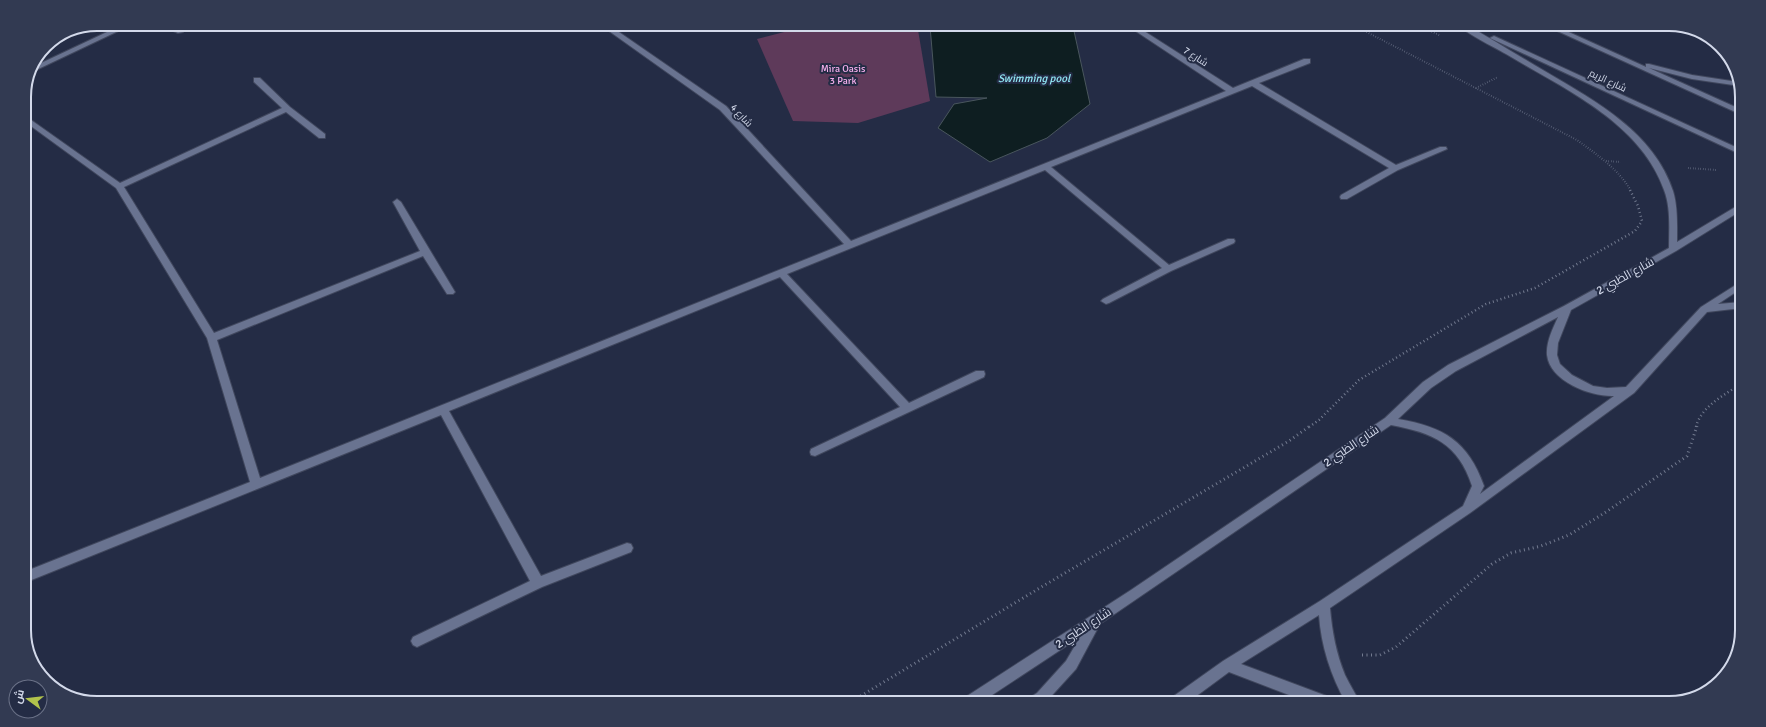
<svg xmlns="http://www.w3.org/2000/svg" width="1766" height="727" font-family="Signika,Cairo,sans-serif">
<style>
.green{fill:#5e3a5a}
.water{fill:#0e1e21;stroke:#49565d}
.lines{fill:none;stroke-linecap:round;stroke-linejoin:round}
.minor-casing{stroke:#40475d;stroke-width:2}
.path-far2{stroke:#727a8f;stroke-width:2;stroke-dasharray:0.5 2;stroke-linecap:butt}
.path-far1{stroke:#727a8f;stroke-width:2.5;stroke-dasharray:1 3;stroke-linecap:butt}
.path{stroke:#727a8f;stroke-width:3;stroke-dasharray:1 3.5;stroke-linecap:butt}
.minor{fill:#697390;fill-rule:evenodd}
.labels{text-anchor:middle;stroke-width:4;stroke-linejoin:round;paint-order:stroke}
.far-street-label{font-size:10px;fill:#d3d9ea;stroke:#242c45}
.far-park-label{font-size:10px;fill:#f8b1ef;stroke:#242c45}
.far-water-label{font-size:11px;font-style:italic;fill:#92e9f6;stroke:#242c45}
.street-label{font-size:12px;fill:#d3d9ea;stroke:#242c45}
.rim{fill:none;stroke:#d3d9ea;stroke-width:2}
</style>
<rect width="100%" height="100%" fill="#242c45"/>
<path class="green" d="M815 24H917L930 101 858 123 793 121 757 39Z"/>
<path class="water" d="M930 26 1074 31 1090 104 1047 138 990 162 938 128 954 104 987 98 936 97Z"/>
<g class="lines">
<g class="minor-casing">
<path id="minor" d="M124 24H133L34 71 37 65Z
M157 24H166L183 32 178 33Z
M595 24H604L611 27 619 24H628L616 30 726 106 851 241 1226 91 1125 24H1133L1233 88 1304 59H1310V63L1259 83 1396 165 1440 147H1446L1447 149 1398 170 1347 199H1341L1340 197 1341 195 1389 168 1252 86 1051 167 1169 265 1228 239H1234L1235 241 1234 243 1171 271 1109 303 1106 304 1101 301 1103 299 1162 268 1045 170 787 274 909 403 976 371H984L985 374 984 377 815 456 811 455 810 452 811 449 900 407 780 277 449 411 541 576 627 543 631 544 633 548 631 552 542 587 417 647 413 645 411 641 413 637 530 581 441 415 24 583V572L250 482 207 338 116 188 24 121V115L120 183 282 108 254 82V78H260L290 107 325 134V138H319L286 112 124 187 214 333 420 251 393 202 397 199 401 202 455 292 453 294H447L423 256 217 340 260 478 844 244 720 110 609 31Z
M1457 24H1465C1493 40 1521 57 1548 73 1597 102 1654 133 1673 191 1678 207 1677 226 1677 242L1742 203V210L1676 251 1571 310 1558 343 1557 355 1560 364 1572 375 1593 386 1607 388 1626 387 1701 307 1742 281V288L1718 304 1742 302V308L1707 312 1634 393 1470 513 1330 608C1332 631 1336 653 1345 675 1350 685 1355 693 1360 703H1346C1331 676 1321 646 1319 615L1241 664 1332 698 1334 703H1310L1229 672 1187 703H1169L1171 698 1223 661 1320 601 1463 506 1472 486C1458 443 1433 433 1391 425L1100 624 1076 669 1045 703H1027L1029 698 1037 693 1066 661 1080 637 980 703H962L964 698 1131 590 1385 418 1423 382 1448 365 1564 306 1669 248C1669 229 1671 208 1664 190 1640 122 1564 89 1506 54 1492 46 1467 34 1457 24ZM1558 317C1553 328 1546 342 1547 355 1550 382 1592 397 1614 396L1480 494 1484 486C1468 441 1444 427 1398 419L1431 388 1456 371Z
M1542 24H1551L1646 67V64H1649L1692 75 1738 82 1740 86 1692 79 1649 68 1742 110V115Z
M1494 36 1742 150V155L1492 39 1490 38Z"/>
</g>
<path class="path-far2" d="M1351 24 1577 140C1596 154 1617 168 1630 189
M1416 24 1439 35
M1667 24 1714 44
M1476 88 1498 77
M1606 161 1621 162
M1688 168 1717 170"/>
<path class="path-far1" d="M1309 427 1319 420 1359 380 1486 304 1535 288 1635 231 1642 221 1638 206 1629 188
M1696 427C1701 406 1725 395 1742 383"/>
<path class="path" d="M1362 655H1380L1396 647 1492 564 1511 553 1541 546 1569 535 1606 512 1687 456 1697 426
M849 703 1043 586 1289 441 1310 426"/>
<use href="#minor" class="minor"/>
</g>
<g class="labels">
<g class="far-street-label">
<text transform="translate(1196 56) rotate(33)" y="4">شارع 7</text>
<text transform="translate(1608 80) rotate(25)" y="4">شارع الريم</text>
<text transform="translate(742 115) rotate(47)" y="4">شارع 4</text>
</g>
<g class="far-park-label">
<text x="843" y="72">Mira Oasis<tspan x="843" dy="12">3 Park</tspan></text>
</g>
<g class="far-water-label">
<text x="1034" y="82">Swimming pool</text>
</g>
<g class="street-label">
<text transform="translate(1625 276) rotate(-29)" y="4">شارع الظبي 2</text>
<text transform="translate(1351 446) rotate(-34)" y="4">شارع الظبي 2</text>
<text transform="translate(1083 628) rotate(-33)" y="4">شارع الظبي 2</text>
</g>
</g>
<path d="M0 0H1766V727H0ZM97 31H1669A66 66 0 0 1 1735 97V630A66 66 0 0 1 1669 696H97A66 66 0 0 1 31 630V97A66 66 0 0 1 97 31Z" fill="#323a52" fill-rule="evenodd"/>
<path class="rim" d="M97 31H1669A66 66 0 0 1 1735 97V630A66 66 0 0 1 1669 696H97A66 66 0 0 1 31 630V97A66 66 0 0 1 97 31Z"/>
<g transform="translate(28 699) rotate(285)"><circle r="19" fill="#242c45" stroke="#6a7187"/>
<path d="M0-3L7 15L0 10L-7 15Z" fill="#b2c34c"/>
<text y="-6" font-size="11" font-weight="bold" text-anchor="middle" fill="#d3d9ea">ش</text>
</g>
</svg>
